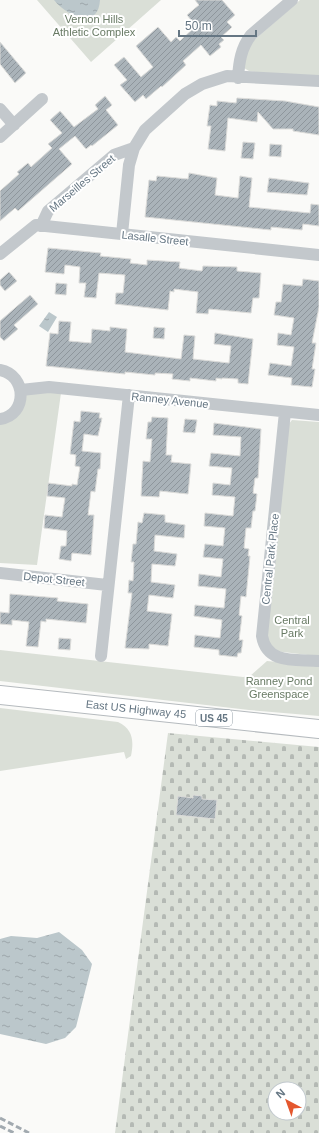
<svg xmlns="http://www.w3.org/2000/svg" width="319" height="1133" font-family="Arial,sans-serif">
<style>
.green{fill:#dadfd7}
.cemetery{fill:url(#cemetery-stones);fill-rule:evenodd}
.water{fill:url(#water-ripples)}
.building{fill:url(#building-hatch);stroke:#dcdcda}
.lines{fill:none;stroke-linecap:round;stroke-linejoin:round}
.primary-casing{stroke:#b5babe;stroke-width:20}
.street{stroke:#c3c8cc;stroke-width:12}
.primary{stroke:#fff;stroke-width:18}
.rail{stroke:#a2aab0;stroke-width:3;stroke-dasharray:6 3;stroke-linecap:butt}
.labels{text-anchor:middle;stroke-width:4;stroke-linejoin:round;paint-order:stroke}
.shield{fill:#fff;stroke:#939fa8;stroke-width:1}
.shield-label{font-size:10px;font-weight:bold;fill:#657683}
.park-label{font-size:11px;fill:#687a64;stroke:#fff}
.street-label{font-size:11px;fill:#657683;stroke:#fff}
</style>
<defs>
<pattern id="cemetery-stones" width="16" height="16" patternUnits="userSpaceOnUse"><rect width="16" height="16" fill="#dadfd7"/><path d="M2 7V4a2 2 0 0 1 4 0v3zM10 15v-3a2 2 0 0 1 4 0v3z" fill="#b4b9b4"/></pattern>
<pattern id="water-ripples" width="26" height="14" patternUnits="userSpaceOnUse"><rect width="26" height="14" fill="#bbc7cb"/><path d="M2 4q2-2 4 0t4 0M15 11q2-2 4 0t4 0" fill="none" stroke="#9ca6aa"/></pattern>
<pattern id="building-hatch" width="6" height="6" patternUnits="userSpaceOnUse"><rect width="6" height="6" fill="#aab3b9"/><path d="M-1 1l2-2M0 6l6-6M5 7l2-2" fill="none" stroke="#8e969c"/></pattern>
</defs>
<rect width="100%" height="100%" fill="#fafaf8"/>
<path class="green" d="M37 0H161L91 62Z
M300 0H319V80L249 71 244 68 247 52 252 42Z
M37 390 61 393 37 565 0 563V423L28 393Z
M292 420 319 422V656H316L275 651 266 643 288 425Z
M0 650 243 677 250 676 267 661 319 666V716L249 710 0 681Z
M0 708 118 722C133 729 134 741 131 756L126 759 124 752 0 771Z"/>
<path class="cemetery" d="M168 733 319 747V1133H115ZM275 1089H299V1113H275Z"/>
<path class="water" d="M54 0H100C98 31 67 16 54 0Z
M49 312 57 317 48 332 39 326Z
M59 932 82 950 92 964 76 1027 65 1038 46 1044 0 1034V939L11 936 37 938Z"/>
<path class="building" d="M195 0H222L235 15 227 22 232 27 221 37 224 40 219 44 221 47 210 56 201 45 183 61 186 65 162 87 161 86 146 99 143 95 135 102 120 85 127 80 114 65 124 57 141 77 153 67 136 46 158 27 171 42 176 37 180 41 196 26 187 15 199 5Z
M0 42 26 73 15 83 0 64Z
M105 96 112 105 106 110 118 125 92 146 91 145 86 149 75 136 59 149 72 164 18 211 15 208 0 221V191L19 174 17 172 28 163 31 167 52 148 48 144 62 133 50 120 60 111 74 127 98 109 95 105Z
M237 98 285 101 319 107V135L293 131V129H273L258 112 257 122 228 118 225 151 208 149 211 126H207L210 105 217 106V101L236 103Z
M243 142 255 143 253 159 241 158Z
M270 144 282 145 281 157 269 156Z
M189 173 217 178 215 195 238 198 240 176 252 178 249 207 310 213 311 204 319 205V226L303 224 302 230 271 227V230L145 217 149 180 156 181 157 176 188 179Z
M269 178 309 183 307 195 267 192Z
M48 248 101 253 100 256 131 259 130 263 147 265V260L180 262 179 268 186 269 202 271 203 266 237 267V271L261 273 259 298H253L251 313 209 309 208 314 196 313 198 292 174 289V292L170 291 168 310 115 304 116 293H123L125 275 99 273 96 298 84 297 86 283H79L80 267 65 265 64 274 45 272Z
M9 272 17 281 5 291 0 285V280Z
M303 279 319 281V307L312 343H316L312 369H315L312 387 291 385 292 378 268 375 270 363 291 366 294 347 277 345 278 333 291 335 294 318 274 315 276 302H281L283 284 302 286Z
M56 283 67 284 66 295 55 294Z
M30 295 38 304 14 325 18 329 4 341 0 337V321Z
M59 321 71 322 69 341 91 343 92 329 110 331V327L127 329 125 352 181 359 184 335 195 336 193 359 229 363 231 346 214 344 215 333 253 339 248 384 238 383V379L222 378V379L216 378V381L190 378V381L172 379 173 374 155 373V375L125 372V374L46 366 50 333 58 334Z
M154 327 165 328 164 339 153 338Z
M81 411 100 413 99 418H102L98 436 84 434 82 451 101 453 100 469H98L95 492 91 491 88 515H94L91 555 72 553 71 561 59 559 61 546H66L67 531 44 528 45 515 62 517 65 498 47 496 48 483 72 486V484L77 485 80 467 75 466 76 455 70 454 74 421 80 422Z
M152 417 168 418 166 455H172L171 462 191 464 188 494 160 491 159 497 141 496 143 461 150 462 152 439H146L148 422H151Z
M185 419 197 420 195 433 183 432Z
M214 423 261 429 258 478H255L253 493 257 494 255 511H253L251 528H246L244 548 249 549 248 556H250L246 597 241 596 239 615 242 616 239 640H243L241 653H238L237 657 219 655V650L194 647 195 635 220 638 222 620 194 616 195 605 224 608 226 589 198 586 199 574 221 577 223 559 203 557 205 544 223 546 225 528 204 526 205 513 233 516 235 497 212 495 213 483 230 485 232 468 209 466 211 453 240 456 241 437 213 435Z
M144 513 165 515V522L185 525 184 538 155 535 154 551 177 554 175 566 152 564 151 582 175 585 173 598 149 595 147 611 172 614 168 646 149 644V649L125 648 132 593H128L129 580 133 581 134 562H131L133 544H136L138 522 142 523Z
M10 594 58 598 57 601 88 604 86 623 46 619V622L41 621 38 647 26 646 29 622 12 620V625L0 624V612L9 613Z
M59 638 71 639 70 650 58 649Z
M193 795 202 796V799L217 800 215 819 176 815 178 796 193 798Z"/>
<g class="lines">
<g class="primary-casing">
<path id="primary" d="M0 695 319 729"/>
</g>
<path class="street" d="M238 78C239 62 241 48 251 35L292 0
M0 109 14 125
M0 137 42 99
M41 226 48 211 114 155 134 148 145 130 185 94 202 84 227 76 319 81
M122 234 129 165 134 148
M0 254 36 225 319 255
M0 370C27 375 28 415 0 419
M21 390 49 387 319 415
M285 412 262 636C267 665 296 659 319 661
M0 573 107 585
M101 656 129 395"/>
<use href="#primary" class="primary"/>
<path class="rail" d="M0 1118 29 1133
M0 1126 14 1133"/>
</g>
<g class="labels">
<rect class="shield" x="196" y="710" width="36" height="16" rx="3"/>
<g class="shield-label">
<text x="214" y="722">US 45</text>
</g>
<g class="park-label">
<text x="94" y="23">Vernon Hills<tspan x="94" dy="13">Athletic Complex</tspan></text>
<text x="292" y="624">Central<tspan x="292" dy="13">Park</tspan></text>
<text x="279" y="685">Ranney Pond<tspan x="279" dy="13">Greenspace</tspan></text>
</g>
<g class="street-label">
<text transform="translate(82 183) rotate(-40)" y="4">Marseilles Street</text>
<text transform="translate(155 238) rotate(6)" y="4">Lasalle Street</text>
<text transform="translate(170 400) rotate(6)" y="4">Ranney Avenue</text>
<text transform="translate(270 559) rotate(-84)" y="4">Central Park Place</text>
<text transform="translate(54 579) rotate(6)" y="4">Depot Street</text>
<text transform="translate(136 709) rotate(6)" y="4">East US Highway 45</text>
</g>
</g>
<g transform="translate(287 1101) rotate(319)"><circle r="19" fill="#ffffff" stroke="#c1c8cd"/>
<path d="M0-3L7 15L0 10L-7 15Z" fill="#e4572e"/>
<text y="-6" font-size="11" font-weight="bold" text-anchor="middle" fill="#657683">N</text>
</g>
<path d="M179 30v6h77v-6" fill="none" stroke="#657683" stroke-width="2"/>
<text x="185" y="30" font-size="12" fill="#657683" stroke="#ffffff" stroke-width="3" paint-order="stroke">50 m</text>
</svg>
